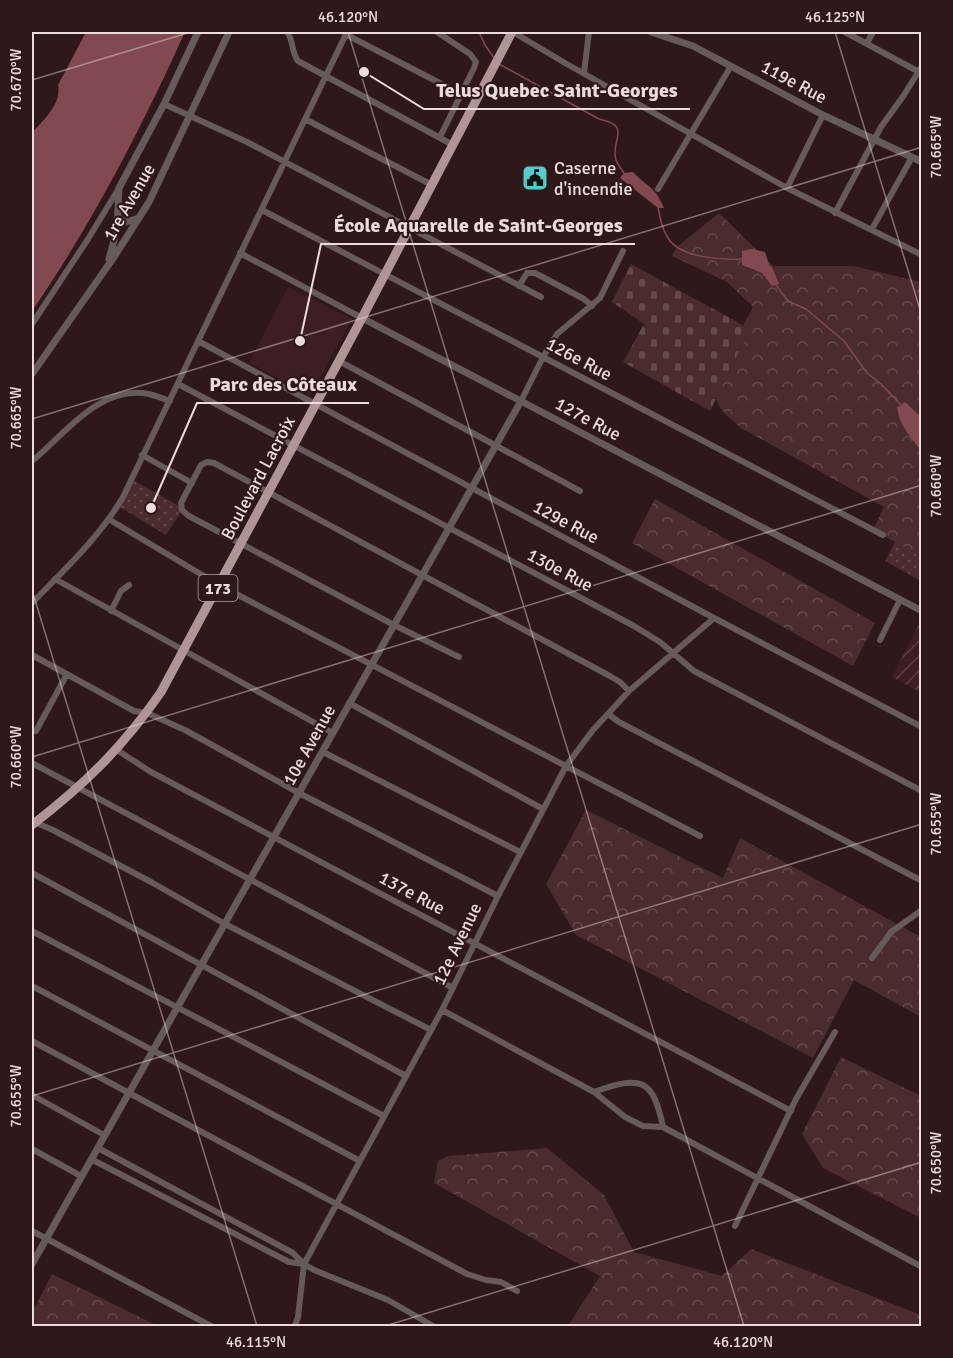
<svg xmlns="http://www.w3.org/2000/svg" width="953" height="1358" font-family="Signika,sans-serif">
<style>
.built{fill:#3d1f23}
.industrial{fill:url(#industrial-furrows)}
.green{fill:url(#green-dots)}
.forest{fill:url(#forest-crowns)}
.cemetery{fill:url(#cemetery-stones)}
.water{fill:#824a50}
.lines{fill:none;stroke-linecap:round;stroke-linejoin:round}
.stream{stroke:#824a50;stroke-width:1.5}
.minor{stroke:#675a5b;stroke-width:6}
.tertiary{stroke:#675a5b;stroke-width:7}
.primary{stroke:#af9596;stroke-width:9}
.ticks{fill:none;stroke:#ecdbdc;stroke-width:1.5;stroke-opacity:0.45}
.labels{text-anchor:middle;stroke-width:4.5;stroke-linejoin:round;paint-order:stroke}
.shield{fill:#2f181a;stroke:#b3a0a2;stroke-width:1.5}
.shield-label{font-size:16px;font-weight:bold;fill:#ecdbdc}
.street-label{font-size:18px;fill:#ecdbdc;stroke:#2f181a}
.poi-label{font-size:18px;fill:#ecdbdc;stroke:#2f181a;text-anchor:start}
.leader{fill:none;stroke:#ecdbdc;stroke-width:2}
.callout-dot{fill:#ecdbdc;stroke:#2f181a;stroke-width:2}
.callout-label{font-size:20px;text-anchor:middle;font-weight:bold;fill:#ecdbdc;stroke:#2f181a;stroke-width:4.5;stroke-linejoin:round;paint-order:stroke}
.neatline{fill:none;stroke:#ecdbdc;stroke-width:2}
.ticks-label{font-size:15px;text-anchor:middle;fill:#ecdbdc}
</style>
<defs>
<pattern id="industrial-furrows" width="10" height="10" patternUnits="userSpaceOnUse" patternTransform="scale(1.5)"><rect width="10" height="10" fill="#3d1f23"/><path d="M-1 1l2-2M0 10L10 0M9 11l2-2" fill="none" stroke="#593f42"/></pattern>
<pattern id="green-dots" width="8" height="8" patternUnits="userSpaceOnUse" patternTransform="scale(1.5)"><rect width="8" height="8" fill="#4b2c2e"/><path d="M2 2h.1M6 6h.1" fill="none" stroke="#654a4c" stroke-width="1.8" stroke-linecap="round"/></pattern>
<pattern id="forest-crowns" width="20" height="18" patternUnits="userSpaceOnUse" patternTransform="scale(1.5)"><rect width="20" height="18" fill="#4b2c2e"/><path d="M2 6a3 3 0 1 1 6 0M12 15a3 3 0 1 1 6 0" fill="none" stroke="#654a4c"/></pattern>
<pattern id="cemetery-stones" width="16" height="16" patternUnits="userSpaceOnUse" patternTransform="scale(1.5)"><rect width="16" height="16" fill="#4b2c2e"/><path d="M2 7V4a2 2 0 0 1 4 0v3zM10 15v-3a2 2 0 0 1 4 0v3z" fill="#654a4c"/></pattern>
</defs>
<rect width="100%" height="100%" fill="#2f181a"/>
<path class="built" d="M288 287 352 319 311 395 249 363Z"/>
<path class="industrial" d="M921 620V693L892 677Z"/>
<path class="green" d="M131 479 181 507 182 510 166 535 118 506Z
M921 513V581L885 561 895 542 883 535Z"/>
<path class="forest" d="M719 213 757 250 742 265 762 273 769 265 767 260 773 266H853L921 282V417L905 403 897 407V413L903 425 921 451V558L874 528 884 507 741 428C733 420 719 412 717 399 714 372 741 331 753 307L727 282 672 256 677 247Z
M655 499 875 623 853 666 632 543Z
M586 810 723 878 740 838 919 936 922 940 921 1017 854 980 813 1058 576 935 546 884Z
M841 1057 921 1096V1218L823 1168 802 1134Z
M547 1148 604 1195 634 1252 722 1276 751 1249 921 1315V1326H568L600 1276 434 1183 438 1161 448 1156Z
M52 1274 158 1326H32V1313Z"/>
<path class="cemetery" d="M631 264 750 329 710 411 623 362 644 324 612 302Z"/>
<path class="water" d="M86 32H185C141 129 92 224 32 311V133C43 120 62 104 58 85Z
M633 172C648 188 655 186 664 208H658L620 178 624 173Z
M752 249 765 252 769 265 772 267 779 284 772 286 762 273 742 265V251Z
M905 402 921 417V451C912 438 898 424 897 407Z"/>
<g class="lines">
<path class="stream" d="M479 32 485 45 494 58
M499 64 599 119C633 126 610 140 616 160 618 165 621 169 624 173
M658 207C660 218 662 229 668 238 680 258 722 260 742 259
M776 285 788 301 806 309 844 341 867 373 881 384 900 404"/>
<path class="minor" d="M287 32C294 41 291 52 298 61L453 145
M437 32 470 54 476 62 474 68 440 137
M513 32 565 63 787 188 922 255
M845 32 921 73
M345 34 461 94
M867 43 873 32
M584 73 589 32
M164 104 247 142 541 297
M305 119 432 185
M787 188 823 115
M658 189 731 66
M262 210 883 535
M835 213 881 127 904 95 922 66
M872 229 912 157
M240 253 362 318
M519 286 527 273H535L584 299 592 306
M32 324 88 239 119 188
M198 341 714 618 922 727
M339 361 580 491
M178 384 634 626 660 642 694 671 922 791
M521 401 543 357 557 334 600 298 623 251
M142 455 192 483
M32 461C63 436 97 388 143 393 152 394 161 398 170 401
M110 520 219 585 700 836
M55 579 333 733
M32 603C64 570 99 538 123 497L347 32
M111 611 121 591 129 585
M880 640 900 600
M32 655 134 711 147 713 185 730 299 793 498 896
M459 657 394 625 189 516 182 510 181 503 201 465 207 462 214 463 608 675 620 682 629 691
M349 703 543 809
M608 714 619 722 922 881
M36 731 67 674
M117 750 151 772 791 1111
M323 752 520 852
M32 763 453 988
M32 821 53 830 151 882 225 924 431 1030
M32 873 406 1076
M32 931 384 1116
M872 958 891 932 922 910
M32 986 360 1161
M442 1010 594 1092 625 1117 643 1126 663 1127 922 1267
M32 1041 467 1274 486 1280 501 1282 517 1291
M594 1092C641 1075 653 1078 663 1127
M32 1095 104 1135
M98 1148 293 1253 304 1264 314 1270 388 1300 433 1326
M32 1149 81 1176
M91 1159 289 1262 304 1264
M735 1226 796 1099 835 1032
M32 1231 211 1326
M295 1326 298 1317 304 1264 442 1010 498 896 566 766 593 730 629 691 714 618"/>
<path class="tertiary" d="M651 32 693 46 823 115 922 162
M118 216 119 219 126 222 139 218
M109 259 117 229 119 188 164 104 198 32
M362 318 922 611
M32 374 114 257 149 202 229 32
M32 1264 521 401"/>
<path class="primary" d="M32 825C84 785 123 747 161 692L362 318 512 32"/>
</g>
<path class="ticks" d="M348 32 744 1326M835 32 922 316M32 80 191 32M32 419 922 147M32 590 257 1326M32 757 922 485M32 1096 922 824M385 1326 922 1162"/>
<defs>
<g id="civic-square" transform="scale(1.35)"><rect x="-9" y="-9" width="18" height="18" rx="4" fill="#52cdcc" stroke="#2f181a"/><path d="M-.6-6.5H3V-4.5H.6V-3L4-1V1h2V6H-6V1h2V-1L-.6-3ZM-1.2 2.5V6h2.4V2.5Z" fill="#111"/></g>
</defs>
<g fill-rule="evenodd">
<use href="#civic-square" x="535" y="178"/>
</g>
<g class="labels">
<rect class="shield" x="198.5" y="575" width="39" height="26" rx="4.5"/>
<g class="shield-label">
<text x="218" y="594">173</text>
</g>
<g class="street-label">
<text transform="translate(794 82) rotate(28)" y="6">119e Rue</text>
<text transform="translate(129 202) rotate(-60)" y="6">1re Avenue</text>
<text transform="translate(579 359) rotate(28)" y="6">126e Rue</text>
<text transform="translate(588 419) rotate(28)" y="6">127e Rue</text>
<text transform="translate(258 478) rotate(-62)" y="6">Boulevard Lacroix</text>
<text transform="translate(566 522) rotate(28)" y="6">129e Rue</text>
<text transform="translate(560 570) rotate(28)" y="6">130e Rue</text>
<text transform="translate(309 745) rotate(-61)" y="6">10e Avenue</text>
<text transform="translate(412 893) rotate(28)" y="6">137e Rue</text>
<text transform="translate(457 944) rotate(-64)" y="6">12e Avenue</text>
</g>
<g class="poi-label">
<text x="554" y="174">Caserne<tspan x="554" dy="21">d'incendie</tspan></text>
</g>
</g>
<path class="leader" d="M364 72L424 109H690M300 341L321 244H635M151 508L197 403H369"/>
<g class="callout-dot">
<circle cx="364" cy="72" r="6"/>
<circle cx="300" cy="341" r="6"/>
<circle cx="151" cy="508" r="6"/>
</g>
<g class="callout-label">
<text x="557" y="97">Telus Quebec Saint-Georges</text>
<text x="478" y="232">École Aquarelle de Saint-Georges</text>
<text x="283" y="391">Parc des Côteaux</text>
</g>
<rect width="953" height="1358" fill="none" stroke="#2f181a" stroke-width="66"/>
<rect x="33" y="33" width="887" height="1292" class="neatline"/>
<g class="ticks-label">
<text x="348" y="22">46.120°N</text>
<text x="835" y="22">46.125°N</text>
<text transform="translate(16 80) rotate(-90)" y="5">70.670°W</text>
<text transform="translate(936 147) rotate(-90)" y="5">70.665°W</text>
<text transform="translate(16 418) rotate(-90)" y="5">70.665°W</text>
<text transform="translate(936 486) rotate(-90)" y="5">70.660°W</text>
<text transform="translate(16 757) rotate(-90)" y="5">70.660°W</text>
<text transform="translate(936 824) rotate(-90)" y="5">70.655°W</text>
<text transform="translate(16 1096) rotate(-90)" y="5">70.655°W</text>
<text transform="translate(936 1163) rotate(-90)" y="5">70.650°W</text>
<text x="256" y="1347">46.115°N</text>
<text x="743" y="1347">46.120°N</text>
</g>
</svg>
